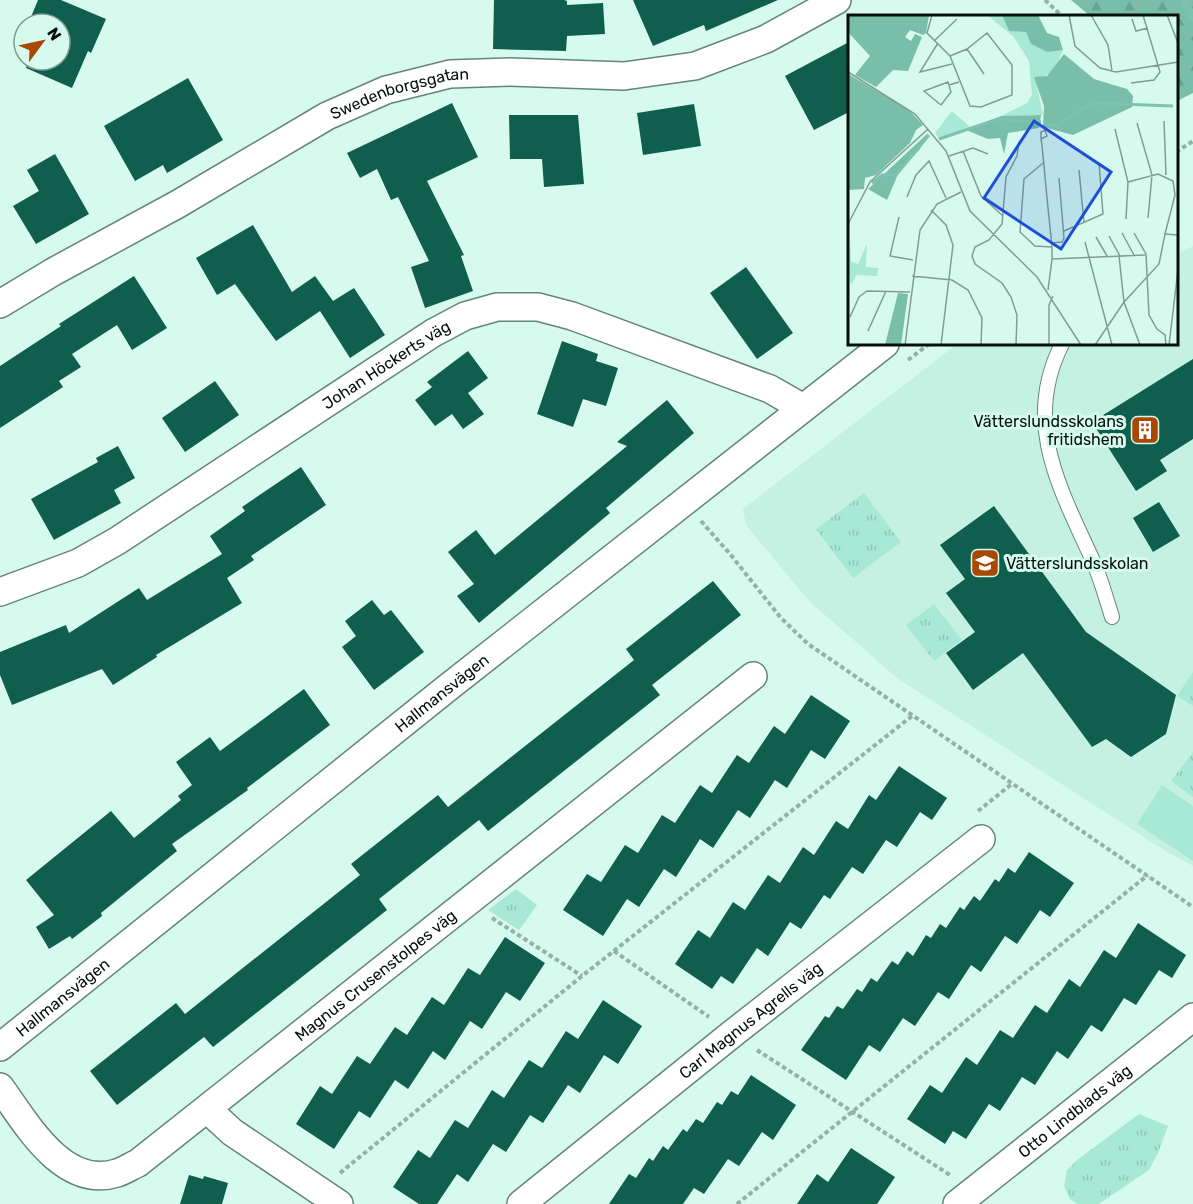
<svg xmlns="http://www.w3.org/2000/svg" width="1193" height="1204" font-family="Rubik,sans-serif">
<style>
.built{fill:#c4f1e2}
.grass{fill:#a8e9d5}
.forest{fill:url(#forest-firs)}
.park{fill:url(#park-tufts)}
.lines{fill:none;stroke-linecap:round;stroke-linejoin:round}
.stream{stroke:#7cc2ae;stroke-width:8}
.building{fill:#105e4d}
.service-casing{stroke:#64857b;stroke-width:16}
.minor-casing{stroke:#64857b;stroke-width:30}
.path{stroke:#94b0a7;stroke-width:4;stroke-dasharray:4.5 3;stroke-linecap:butt}
.service{stroke:#fff;stroke-width:14}
.minor{stroke:#fff;stroke-width:27}
.labels{text-anchor:middle;stroke-width:6;stroke-linejoin:round;paint-order:stroke}
.street-label{font-size:16px;fill:#05100d;stroke:#d6faee}
.poi-label{font-size:16px;fill:#05100d;stroke:#d6faee;text-anchor:end}
.inset-river{fill:none;stroke:#7cc2ae;stroke-width:3}
.inset-road{fill:none;stroke:#829c94;stroke-width:1.5}
.view{fill:#1d4ed8;fill-opacity:0.15;stroke:#1d4ed8;stroke-width:3}
.inset-edge{fill:none;stroke:#05100d;stroke-width:3}
</style>
<defs>
<pattern id="forest-firs" width="22" height="20" patternUnits="userSpaceOnUse" patternTransform="scale(1.5)"><rect width="22" height="20" fill="#78bea9"/><path d="M5 1l3.5 6h-7zM16 11l3.5 6h-7z" fill="#66a290"/></pattern>
<pattern id="park-tufts" width="24" height="20" patternUnits="userSpaceOnUse" patternTransform="scale(1.5)"><rect width="24" height="20" fill="#a8e9d5"/><path d="M3 7l-1-3M5 7V3M7 7l1-3M15 17l-1-3M17 17v-4M19 17l1-3" fill="none" stroke="#8fc7b6"/></pattern>
</defs>
<rect width="100%" height="100%" fill="#d6faee"/>
<path class="built" d="M1193 246V866L1167 852 897 678 809 601 746 525 743 509 957 344H1176L1177 254Z"/>
<path class="grass" d="M1162 785 1193 806V861L1137 824Z"/>
<path class="forest" d="M1071 0H1193V93L1177 101 1176 16H1090Z"/>
<path class="park" d="M864 493 901 542 853 578 816 529Z
M934 604 962 640 934 661 906 625Z
M1193 672V706L1177 696Z
M1193 752V797L1171 781Z
M516 889 537 905 519 930 488 910Z
M1139 1114 1168 1126 1158 1153 1149 1170 1099 1204H1077L1070 1199 1064 1186 1067 1170 1077 1160Z"/>
<g class="lines">
<path class="stream" d="M1184 0 1193 18"/>
</g>
<path class="building" d="M38 0H61L106 19 91 53 88 51 72 88 26 68 29 60H60V24H28Z
M494 0H564L567 1V5L603 3 605 34 567 36 566 51 493 49Z
M633 0H778L706 31 704 25 653 46Z
M849 42V112L814 130 785 76Z
M188 78 223 140 167 173 163 165 135 181 104 126Z
M452 103 478 157 427 181 464 255 461 256 473 291 425 308 411 267 429 261 398 197 391 200 377 169 360 178 347 153Z
M694 104 701 146 643 155 637 113Z
M509 115H578L584 184 544 187 542 159H510Z
M55 154 89 214 36 244 13 206 39 191 27 170Z
M253 225 292 292 315 276 333 301 354 288 385 335 350 358 320 311 276 341 235 284 217 295 196 258Z
M746 267 793 333 757 359 710 293Z
M134 276 167 328 132 350 117 325 72 354 81 367 59 381 63 387 0 428V366L61 326 59 324Z
M562 341 598 354 596 361 618 368 606 406 583 399 573 427 537 414Z
M468 351 488 378 468 393 484 414 463 429 452 414 435 426 415 400 432 387 427 382Z
M1193 359V439L1160 460 1167 471 1136 491 1092 422Z
M215 381 239 415 185 452 162 418Z
M667 400 694 433 606 508 610 513 479 623 457 596 474 584 448 552 476 530 495 555 627 446 617 442Z
M118 446 135 478 114 490 121 503 54 540 31 499 98 462 96 458Z
M301 467 326 505 251 556 254 560 227 578 242 603 156 655 157 657 113 685 102 669 12 705 0 675V652L66 625 69 633 139 588 147 600 222 554 210 536 245 511 242 507Z
M1159 502 1180 536 1153 552 1133 518Z
M994 506 1086 632 1176 695 1166 734 1131 757 1106 739 1092 747 1023 653 973 690 946 653 975 632 946 593 965 579 940 545Z
M713 581 741 615 652 685 660 695 488 831 479 820 379 899 387 910 213 1047 204 1037 117 1105 90 1071 176 1003 185 1014 360 875 351 864 438 795 448 807 634 660 626 649Z
M372 600 384 615 391 610 424 652 374 690 342 647 356 636 345 621Z
M304 689 330 725 247 788 248 790 172 844 177 851 101 913 102 916 72 939 70 936 49 949 36 927 54 915 26 880 111 811 134 838 181 800 178 796 192 785 176 762 210 737 220 751Z
M811 695 850 721 825 759 811 750 787 788 775 780 750 818 738 810 713 848 700 839 676 877 664 869 639 907 627 899 603 936 563 910 587 874 601 882 625 845 638 853 662 815 675 823 700 785 712 793 737 755 749 763 774 726 785 734Z
M899 766 947 798 932 820 920 812 897 847 886 840 863 874 852 867 830 899 824 895 801 929 790 922 768 956 757 948 733 984 721 976 712 989 675 964 698 930 710 938 733 902 745 910 768 875 780 883 803 847 814 855 836 821 848 829 869 795 876 800Z
M1029 852 1074 883 1050 917 1040 910 1017 944 1005 936 981 972 971 965 949 999 938 992 915 1026 903 1018 880 1052 869 1045 846 1080 801 1050 825 1016 829 1018 837 1006 843 1009 857 989 862 992 871 978 877 982 892 961 898 965 907 951 913 956 926 935 931 938 940 924 946 928 960 907 964 910 974 896 980 901 995 879 999 882 1008 868 1015 873Z
M1138 923 1186 955 1172 978 1159 970 1136 1005 1124 998 1102 1032 1091 1025 1068 1059 1057 1051 1035 1085 1022 1077 1000 1111 989 1104 966 1139 953 1131 945 1144 907 1119 930 1085 942 1093 966 1057 977 1065 1000 1030 1013 1038 1035 1005 1047 1013 1069 979 1080 987 1104 950 1116 958Z
M505 937 545 963 520 1001 506 992 482 1029 470 1021 445 1060 433 1051 408 1089 395 1080 370 1118 359 1111 334 1149 296 1124 320 1086 332 1094 357 1056 370 1064 395 1027 407 1035 432 997 444 1005 468 968 480 975Z
M603 1000 642 1026 618 1064 604 1055 580 1093 568 1085 543 1123 530 1115 506 1152 493 1144 468 1182 457 1174 437 1204H419L393 1187 418 1150 430 1158 455 1120 468 1128 492 1090 504 1098 529 1060 542 1068 566 1031 578 1039Z
M751 1075 796 1105 773 1140 762 1132 739 1166 728 1159 704 1194 694 1188 683 1204H609L629 1174 636 1178 649 1158 653 1161 663 1146 668 1150 683 1129 687 1132 696 1119 703 1123 717 1102 722 1105 731 1091 738 1095Z
M851 1148 895 1177 877 1204H797L817 1174 828 1182Z
M189 1175 203 1179 204 1176 228 1183 222 1204H180Z"/>
<g class="lines">
<g class="service-casing">
<path id="service" d="M1062 344C1022 423 1060 488 1093 561 1101 579 1106 598 1112 617"/>
</g>
<g class="minor-casing">
<g id="minor">
<path id="s1" d="M0 304 53 272 178 204 327 116 386 90 450 74 510 72 624 76 695 66 766 39 837 0"/>
<path id="s2" d="M0 592 78 563 117 541 433 333 465 316 497 307H538L572 316 770 389 803 408"/>
<path id="s3" d="M0 1047 446 689 885 344"/>
<path id="s4" d="M0 1087C26 1123 63 1190 117 1173 124 1171 131 1166 138 1163L753 676"/>
<path d="M207 1109 232 1132 339 1204"/>
<path id="s5" d="M521 1204 732 1034 981 839"/>
<path id="s6" d="M957 1204 1193 1017"/>
</g>
</g>
<path class="path" d="M1045 0 1062 16
M1135 16 1137 0
M1176 152 1193 141
M908 360 929 344
M701 521 730 554 781 618 808 644 1193 907
M978 811 1013 783
M492 918 582 976
M614 951 709 1017
M757 1050 950 1175
M340 1173 582 976 912 716
M737 1204 1148 875"/>
<use href="#service" class="service"/>
<use href="#minor" class="minor"/>
</g>
<defs>
<g id="building-square" transform="scale(1.5)"><rect x="-9" y="-9" width="18" height="18" rx="4" fill="#a94803" stroke="#d6faee"/><path d="M-4-6H4V6H1V3H-1V6H-4ZM-2.5-4.3h1.7v1.8h-1.7ZM.8-4.3h1.7v1.8H.8ZM-2.5-1h1.7V.8h-1.7ZM.8-1h1.7V.8H.8Z" fill="#fff"/></g>
<g id="school-square" transform="scale(1.5)"><rect x="-9" y="-9" width="18" height="18" rx="4" fill="#a94803" stroke="#d6faee"/><path d="M0-5L7-2L0 1L-7-2ZM-4 1L0 2.5L4 1V4Q0 6-4 4Z" fill="#fff"/></g>
</defs>
<g fill-rule="evenodd">
<use href="#building-square" x="1145" y="430"/>
<use href="#school-square" x="985" y="563"/>
</g>
<g class="labels">
<g class="street-label">
<text dy="6" stroke="none"><textPath href="#s1" startOffset="454">Swedenborgsgatan</textPath></text>
<text dy="6" stroke="none"><textPath href="#s2" startOffset="450">Johan Höckerts väg</textPath></text>
<text dy="6" stroke="none"><textPath href="#s3" startOffset="566">Hallmansvägen</textPath></text>
<text dy="6" stroke="none"><textPath href="#s4" startOffset="482">Magnus Crusenstolpes väg</textPath></text>
<text dy="6" stroke="none"><textPath href="#s3" startOffset="80">Hallmansvägen</textPath></text>
<text dy="6" stroke="none"><textPath href="#s5" startOffset="294">Carl Magnus Agrells väg</textPath></text>
<text dy="6" stroke="none"><textPath href="#s6" startOffset="150">Otto Lindblads väg</textPath></text>
</g>
<g class="poi-label">
<text x="1124" y="427">Vätterslundsskolans<tspan x="1124" dy="18">fritidshem</tspan></text>
<text x="1006" y="569" text-anchor="start">Vätterslundsskolan</text>
</g>
</g>
<g transform="translate(848 15)">
<rect width="330" height="330" fill="#d6faee"/>
<path d="M139 0H154L161 16 178 17 183 29 199 37 215 35 207 54 188 67 195 100 153 101 179 88 184 80 181 46 165 21ZM104 96 122 112 92 125 87 118Z" fill="#a8e9d5"/>
<path d="M0 0H81L78 18 75 20 62 15 57 22 63 26 67 19 74 22 60 56 45 55 28 72 7 60 22 41 0 17ZM154 0H190L199 18 211 22 215 35 199 37 183 29 178 17 161 16ZM216 39 246 64 279 74 285 81 284 92 225 120 195 112 196 91 186 62 199 61ZM0 59 60 94 75 110 68 115 62 128 28 160 17 163 16 174 0 175ZM193 100 191 113 160 118 156 139 152 123 140 124 118 115 153 101ZM80 118 72 134 51 157 39 185 20 174ZM50 278 60 279 53 330H37Z" fill="#78bea9"/>
<path d="M2 224 3 246 10 249 19 229 18 252 30 253 29 261 8 260 4 269 0 267Z" fill="#a8e9d5"/>
<path class="inset-river" d="M196 108 208 111 244 88 325 91M91 124 150 104 193 107M24 168 34 160H48L81 120"/>
<path class="inset-road" d="M84 0 79 18 102 41 122 91 133 92 164 80V50L139 18 119 34 102 41M221 0 227 31 252 53 268 57 330 47M243 0 260 30 264 56M319 0 330 28M284 4 288 16 300 13M87 25 109 4M90 28 72 57 104 49M119 34 136 59M0 57 67 99 98 136 122 196 189 262 233 330M283 68 306 65 312 57 295 0M101 70 103 77 93 90 76 76 100 67 101 70 111 67M316 106 318 160M289 108 304 160 300 203M267 114 280 167 278 204M193 124 199 121 197 115 193 117V124L194 130 199 183 204 232V244L200 275M115 136 133 181 155 201M101 141 125 133 140 139M195 148 176 164 172 217 187 231 204 232M231 155 236 208M280 167 310 159 325 166 327 180 317 219M59 182 68 160 81 146 98 183M83 195 98 210 105 230 93 330M51 202 42 241 65 245M0 209 22 167 80 114M216 216 255 199 251 148M0 217V254M274 218 286 240M286 218 298 239 301 300 309 314 317 320 318 330M261 221 272 241M248 222 259 241M237 227 264 330M203 228 214 227 216 223 211 163M271 241 276 287 292 330M204 244 297 240M64 261 104 265 120 275 134 303 133 330M2 302 11 282 19 276 62 277M20 316 38 276M57 330 72 215 89 189 113 177M168 330 169 300 163 282 154 268 127 249 124 241 127 232 141 225 154 209 158 162 169 141 171 127M201 330V290L205 281M247 330 276 287 311 249 317 219 330 220M321 330 330 255"/>
<path class="view" d="M186 106 263 157 213 234 136 183Z"/>
<rect width="330" height="330" class="inset-edge"/>
</g>
<g transform="translate(42 42) rotate(57)"><circle r="28" fill="#d6faee" stroke="#829c94" stroke-width="1.5"/>
<path d="M0-4.5L10 22L0 15L-10 22Z" fill="#a94803"/>
<text y="-9" font-size="16" font-weight="bold" text-anchor="middle" fill="#05100d">N</text>
</g>
</svg>
